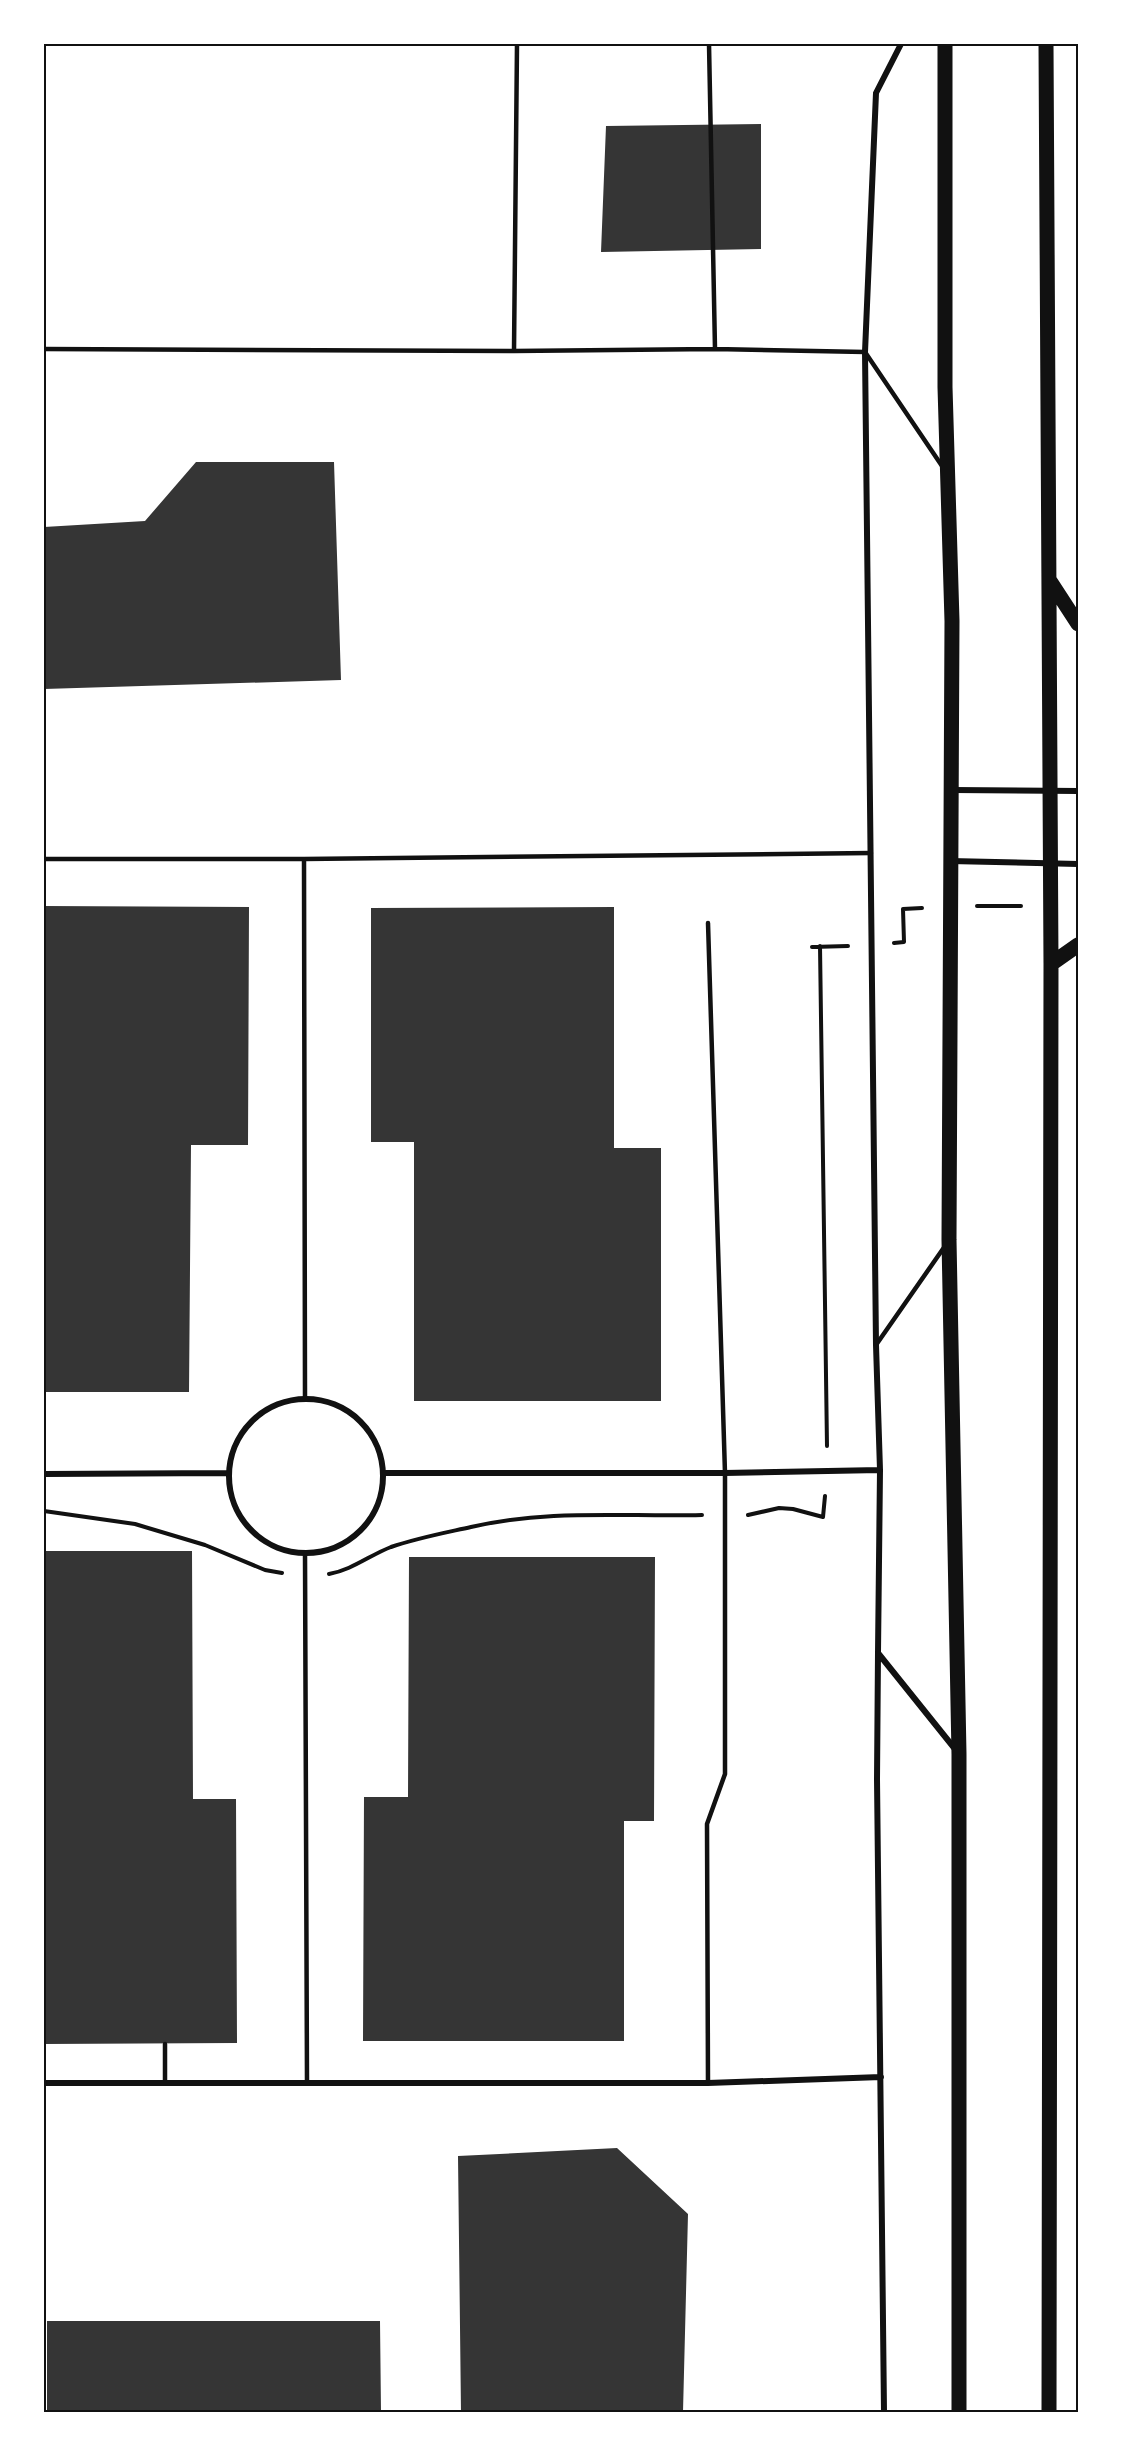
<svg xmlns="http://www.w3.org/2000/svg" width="1122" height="2456" font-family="Figtree,sans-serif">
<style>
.building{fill:#353535}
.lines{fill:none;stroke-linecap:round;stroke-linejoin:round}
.path{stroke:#111;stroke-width:4}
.service{stroke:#111;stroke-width:4.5}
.minor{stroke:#111;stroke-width:6}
.primary{stroke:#111;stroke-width:15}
.neatline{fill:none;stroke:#111;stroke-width:2}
</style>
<rect width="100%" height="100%" fill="#fff"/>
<path class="building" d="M761 124V249L601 252 606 126Z
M196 462H334L341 680 44 689V527L145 521Z
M44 906 249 907 248 1145H191L189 1392H44Z
M614 907V1148H661V1401H414V1142H371V908Z
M44 1551H192L193 1799H236L237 2043 44 2044Z
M409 1557H655L654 1821H624V2041H363L364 1797H408Z
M617 2148 688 2214 683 2412H461L458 2156Z
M47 2321H380L381 2412H47Z"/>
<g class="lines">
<path class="path" d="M977 906H1021
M894 943 904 942 903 909 922 908
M820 946 827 1446
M812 947 848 946
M44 1511 135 1524 205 1545 265 1570 282 1573
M748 1515 779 1508 793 1509 823 1517 825 1496
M329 1574C352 1570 370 1555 391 1547 417 1538 444 1533 471 1527 547 1509 624 1517 702 1515"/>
<path class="service" d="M709 44 715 349
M44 349 514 351 715 349 865 352 942 466
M514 351 517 44
M44 859H304L871 853
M304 859 305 1399
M708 923 725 1473V1774L707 1824 708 2083
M876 1345 945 1246
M305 1553 307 2083
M165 2044V2083"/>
<path class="minor" d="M901 44 876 93 865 352 876 1345 880 1470 878 1653 955 1749
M953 790 1078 791
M950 861 1078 864
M229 1476a77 77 0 1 1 154 0a77 77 0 1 1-154 0Z
M383 1473H725L880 1470
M44 1474 228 1473
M878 1653 877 1779 884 2412
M44 2083H708L881 2077"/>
<path class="primary" d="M945 44V387L952 621 949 1240 959 1754V2412
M1046 44 1051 964 1049 2412
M1050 581 1078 624
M1051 964 1078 945"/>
</g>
<rect width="1122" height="2456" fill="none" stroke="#ffffff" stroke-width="90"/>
<rect x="45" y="45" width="1032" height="2366" class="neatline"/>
</svg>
